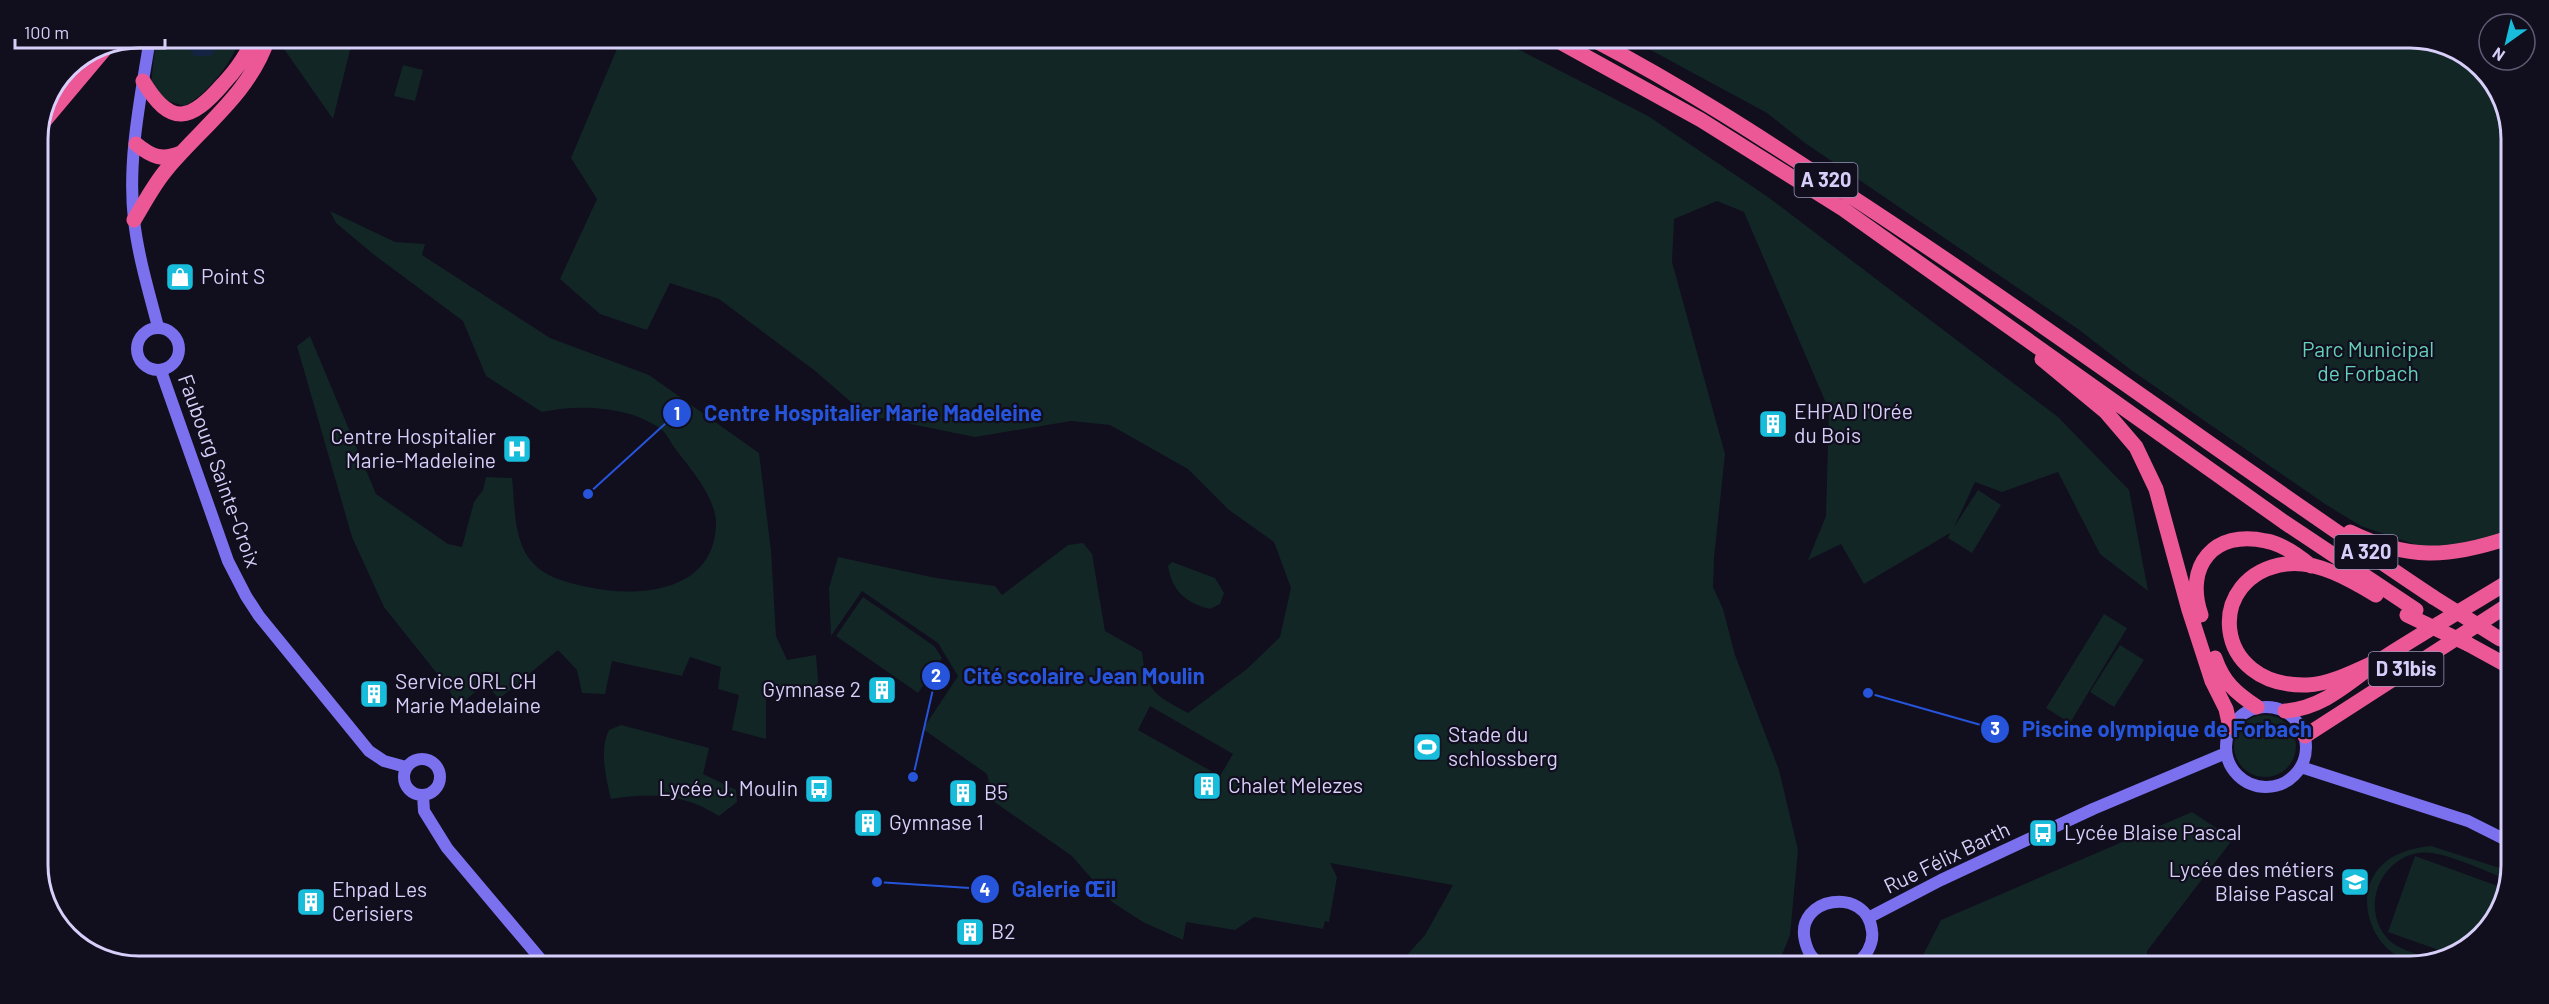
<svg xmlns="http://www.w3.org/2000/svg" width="2549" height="1004" font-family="Barlow,sans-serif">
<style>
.green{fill:#122626;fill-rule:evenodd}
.water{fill:#132341}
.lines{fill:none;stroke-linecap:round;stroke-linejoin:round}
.secondary{stroke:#7b71ef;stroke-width:12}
.highway{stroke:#ec5896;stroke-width:15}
.highway-bridge{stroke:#ec5896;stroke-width:15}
.labels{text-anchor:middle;stroke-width:4.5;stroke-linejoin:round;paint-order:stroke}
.shield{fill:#110e1d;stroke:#9c95b8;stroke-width:1.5}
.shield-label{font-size:20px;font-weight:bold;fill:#d7cffa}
.poi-label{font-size:21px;fill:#d7cffa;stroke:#110e1d;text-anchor:start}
.park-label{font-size:21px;fill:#64d1bc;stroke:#110e1d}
.street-label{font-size:21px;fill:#d7cffa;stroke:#110e1d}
.rim{fill:none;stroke:#d7cffa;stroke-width:3}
.leader{fill:none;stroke:#2654da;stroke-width:2}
.callout-dot{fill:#2654da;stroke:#110e1d;stroke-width:2}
.mark-label{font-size:18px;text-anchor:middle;font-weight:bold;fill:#fff}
.callout-label{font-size:22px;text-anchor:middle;font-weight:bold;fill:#2654da;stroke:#110e1d;stroke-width:4.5;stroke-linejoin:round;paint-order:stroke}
</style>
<rect width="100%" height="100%" fill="#110e1d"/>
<path class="green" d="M156 38H240C233 62 207 94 185 106L161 99 151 84Z
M285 38H353L333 119 284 49Z
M604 39 1502 41 1648 116 1768 197 2058 417 2129 490 2148 591 2100 554 2058 472 2002 492 1975 482 1954 527 1978 490 2001 505 1972 553 1948 538 1950 533 1864 584 1841 544 1808 560 1826 516 1829 410 1744 212 1717 201 1674 219 1672 262 1725 454 1714 558 1713 587 1723 609 1735 655 1779 770 1798 850 1790 935 1778 965 1399 964 1425 935 1453 885 1330 863 1337 877 1329 922 1325 921 1323 929 1254 917 1235 930 1186 922 1183 940 1143 922 1112 902 1072 856 993 801 987 774 923 729 958 676 938 643 862 591 831 636 829 588 838 557 936 578 995 586 1002 595 1068 545 1083 543 1092 554 1105 631 1142 652C1146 692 1155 695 1188 713L1247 669 1280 637 1291 588 1274 542 1229 510 1188 469 1110 425 1071 421 975 437 866 415 814 370 719 299 670 283 647 330 600 314 560 279 597 199 571 158 619 44ZM1150 706 1233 754 1220 776 1138 730Z
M1634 41 2443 43 2491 77 2511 132 2509 530 2487 538 2431 550 2361 526 2325 504 2131 370 2078 329 1805 143 1767 113Z
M403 65 423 70 415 101 394 96Z
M330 211 395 242 425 244 422 255 550 338 649 375 759 453 771 551 776 636 787 660 816 655 819 692 766 695V739L732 730 739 695 718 689 721 667 690 657 682 676 612 661 605 694 582 693 577 670 558 650 499 699 485 683 458 707 447 686 384 607 352 537 297 346 310 336 376 494 448 544 462 547 474 502 483 490 486 477 512 478C515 504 513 534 528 557 542 577 565 582 587 587 638 598 716 593 716 522 715 496 689 467 674 447 670 441 666 433 661 429 629 406 579 404 542 412L486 376 463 321 373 254 336 223Z
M1172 562 1215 578 1224 593 1220 604 1210 609C1186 603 1172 591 1168 566Z
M863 597 934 646 942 658 918 693 836 636Z
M2104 614 2127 628 2070 723 2046 708Z
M2120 645 2144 660 2114 707 2090 692Z
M2234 746a31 31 0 1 1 62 0a31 31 0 1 1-62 0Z
M621 725 709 748 703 774 736 790 737 802 719 816C685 794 650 792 611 799 606 778 599 750 609 730Z
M2192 812 2233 839 2147 951V966L1926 965 1920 961 1941 920Z
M2431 846 2506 870V879C2484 871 2441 849 2418 853 2379 860 2361 908 2387 938 2398 950 2418 954 2433 960 2370 979 2324 855 2431 846Z
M2415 856 2506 889V898L2467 949 2450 954 2388 932Z"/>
<path class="water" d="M183 38H223L211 56H194Z"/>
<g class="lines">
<path class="secondary" d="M150 38C141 96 127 160 134 220 138 256 149 292 158 327
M137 349a21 21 0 1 1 42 0a21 21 0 1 1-42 0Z
M161 371 228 561 246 596 259 616 369 751 384 761 406 767
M2226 747a40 40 0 1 1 80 0a40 40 0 1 1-80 0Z
M404 777a18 18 0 1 1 36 0a18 18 0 1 1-36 0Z
M2301 767 2468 821 2506 840
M423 795 424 811 447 848 543 962
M1868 918 1941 880 2093 809 2226 753
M1823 965C1812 959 1808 953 1805 941 1794 897 1867 885 1872 931 1874 945 1865 958 1854 965"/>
<path class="highway" d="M1558 41 1701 120 1843 209 2284 522 2416 610
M1596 41C1680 85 1759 136 1838 188 2040 319 2233 464 2433 597
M143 81C171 128 191 121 223 84 236 70 247 56 253 38
M41 125 110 43
M136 144C152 157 162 161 181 153
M134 220C145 202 154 184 167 169 202 127 251 92 268 38
M2042 359 2106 412 2136 447 2156 489 2189 610 2212 681 2226 709 2230 727
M2350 532C2407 560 2449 558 2508 538
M2376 595C2351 580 2317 560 2286 564 2204 575 2211 688 2307 685 2333 684 2361 668 2384 658
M2201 615C2184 566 2214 529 2266 541 2283 544 2298 555 2311 566
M2468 644 2508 666
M2215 658C2223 682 2236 693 2257 707
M2285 711C2326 708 2352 679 2385 657 2426 631 2467 607 2508 582
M2305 736 2508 605"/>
<path class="highway-bridge" d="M2433 597 2500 639
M2407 615 2468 644"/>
</g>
<defs>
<g id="shop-square" transform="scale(1.5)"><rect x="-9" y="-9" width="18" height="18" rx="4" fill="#19bddc" stroke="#110e1d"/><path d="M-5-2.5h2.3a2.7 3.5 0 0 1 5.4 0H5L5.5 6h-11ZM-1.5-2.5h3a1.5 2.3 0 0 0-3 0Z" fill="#fff"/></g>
<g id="building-square" transform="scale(1.5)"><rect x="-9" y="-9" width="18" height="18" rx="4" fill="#19bddc" stroke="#110e1d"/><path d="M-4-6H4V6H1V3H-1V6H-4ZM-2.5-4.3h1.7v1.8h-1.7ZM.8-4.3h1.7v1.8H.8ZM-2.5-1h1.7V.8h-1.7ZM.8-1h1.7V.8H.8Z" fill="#fff"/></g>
<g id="hospital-square" transform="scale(1.5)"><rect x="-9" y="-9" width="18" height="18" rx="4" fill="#19bddc" stroke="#110e1d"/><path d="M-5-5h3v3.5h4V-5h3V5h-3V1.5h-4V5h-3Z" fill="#fff"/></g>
<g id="stadium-square" transform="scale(1.5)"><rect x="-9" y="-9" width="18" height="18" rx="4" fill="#19bddc" stroke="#110e1d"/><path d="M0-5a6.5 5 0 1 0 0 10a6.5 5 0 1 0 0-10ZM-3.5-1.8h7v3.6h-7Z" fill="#fff"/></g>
<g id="bus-square" transform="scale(1.5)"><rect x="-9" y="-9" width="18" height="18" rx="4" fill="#19bddc" stroke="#110e1d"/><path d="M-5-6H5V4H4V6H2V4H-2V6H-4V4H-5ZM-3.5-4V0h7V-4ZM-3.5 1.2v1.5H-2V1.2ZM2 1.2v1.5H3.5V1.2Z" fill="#fff"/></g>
<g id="school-square" transform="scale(1.5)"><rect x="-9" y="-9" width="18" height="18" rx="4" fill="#19bddc" stroke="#110e1d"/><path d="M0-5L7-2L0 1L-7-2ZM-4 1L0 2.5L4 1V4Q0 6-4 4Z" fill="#fff"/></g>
</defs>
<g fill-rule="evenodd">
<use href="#shop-square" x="180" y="277"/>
<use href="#building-square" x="1773" y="424"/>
<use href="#hospital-square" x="517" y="449"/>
<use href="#building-square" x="882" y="690"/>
<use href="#building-square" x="374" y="694"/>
<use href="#stadium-square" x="1427" y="747"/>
<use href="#building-square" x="1207" y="786"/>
<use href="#bus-square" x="819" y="789"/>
<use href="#building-square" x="963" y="793"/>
<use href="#building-square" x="868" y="823"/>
<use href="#bus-square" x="2043" y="833"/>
<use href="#school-square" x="2355" y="882"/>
<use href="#building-square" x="311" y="902"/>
<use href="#building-square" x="970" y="932"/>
</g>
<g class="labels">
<g class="shield">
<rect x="1794.5" y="163" width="63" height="34" rx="4.5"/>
<rect x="2334.5" y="535" width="63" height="34" rx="4.5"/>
<rect x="2368.5" y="652" width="75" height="34" rx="4.5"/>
</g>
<g class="shield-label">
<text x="1826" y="187">A 320</text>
<text x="2366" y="559">A 320</text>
<text x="2406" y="676">D 31bis</text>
</g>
<g class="poi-label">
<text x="201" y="284">Point S</text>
<text x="1794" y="419">EHPAD l'Orée<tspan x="1794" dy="24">du Bois</tspan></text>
<text x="496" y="444" text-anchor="end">Centre Hospitalier<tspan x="496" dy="24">Marie-Madeleine</tspan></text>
<text x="395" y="689">Service ORL CH<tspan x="395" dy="24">Marie Madelaine</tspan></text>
<text x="861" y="697" text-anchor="end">Gymnase 2</text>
<text x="1448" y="742">Stade du<tspan x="1448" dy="24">schlossberg</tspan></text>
<text x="1228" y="793">Chalet Melezes</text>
<text x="798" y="796" text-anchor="end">Lycée J. Moulin</text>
<text x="984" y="800">B5</text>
<text x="889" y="830">Gymnase 1</text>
<text x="2064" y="840">Lycée Blaise Pascal</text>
<text x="2334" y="877" text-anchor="end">Lycée des métiers<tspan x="2334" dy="24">Blaise Pascal</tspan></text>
<text x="332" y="897">Ehpad Les<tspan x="332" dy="24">Cerisiers</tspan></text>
<text x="991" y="939">B2</text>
</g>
<g class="park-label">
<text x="2368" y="357">Parc Municipal<tspan x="2368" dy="24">de Forbach</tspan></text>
</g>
<g class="street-label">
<text transform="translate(219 471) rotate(70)" y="7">Faubourg Sainte-Croix</text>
<text transform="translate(1947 858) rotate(-26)" y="7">Rue Félix Barth</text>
</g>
</g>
<path d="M0 0H2549V1004H0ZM139 48H2410A91 91 0 0 1 2501 139V865A91 91 0 0 1 2410 956H139A91 91 0 0 1 48 865V139A91 91 0 0 1 139 48Z" fill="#110e1d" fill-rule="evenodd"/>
<path class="rim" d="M139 48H2410A91 91 0 0 1 2501 139V865A91 91 0 0 1 2410 956H139A91 91 0 0 1 48 865V139A91 91 0 0 1 139 48Z"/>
<path class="leader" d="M588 494L677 413M913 777L936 676M1868 693L1995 729M877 882L985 889"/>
<g class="callout-dot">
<circle cx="588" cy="494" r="6"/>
<circle cx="913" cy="777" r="6"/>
<circle cx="1868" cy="693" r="6"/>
<circle cx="877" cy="882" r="6"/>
<circle cx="677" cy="413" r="15"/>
<circle cx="936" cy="676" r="15"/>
<circle cx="1995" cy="729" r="15"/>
<circle cx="985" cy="889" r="15"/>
</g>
<g class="mark-label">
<text x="677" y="420">1</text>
<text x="936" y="682">2</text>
<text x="1995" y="735">3</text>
<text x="985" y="896">4</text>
</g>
<g class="callout-label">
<text x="873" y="421">Centre Hospitalier Marie Madeleine</text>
<text x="1084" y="684">Cité scolaire Jean Moulin</text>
<text x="2167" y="737">Piscine olympique de Forbach</text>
<text x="1064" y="897">Galerie Œil</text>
</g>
<g transform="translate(2507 42) rotate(214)"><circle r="28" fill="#110e1d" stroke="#605b75" stroke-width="1.5"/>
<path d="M0-4.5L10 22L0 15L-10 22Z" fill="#19bddc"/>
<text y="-9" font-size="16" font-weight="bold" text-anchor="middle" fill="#d7cffa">N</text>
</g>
<path d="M15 39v9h150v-9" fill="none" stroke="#d7cffa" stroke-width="3"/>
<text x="24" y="39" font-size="18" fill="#d7cffa" stroke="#110e1d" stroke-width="4.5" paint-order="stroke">100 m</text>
</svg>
